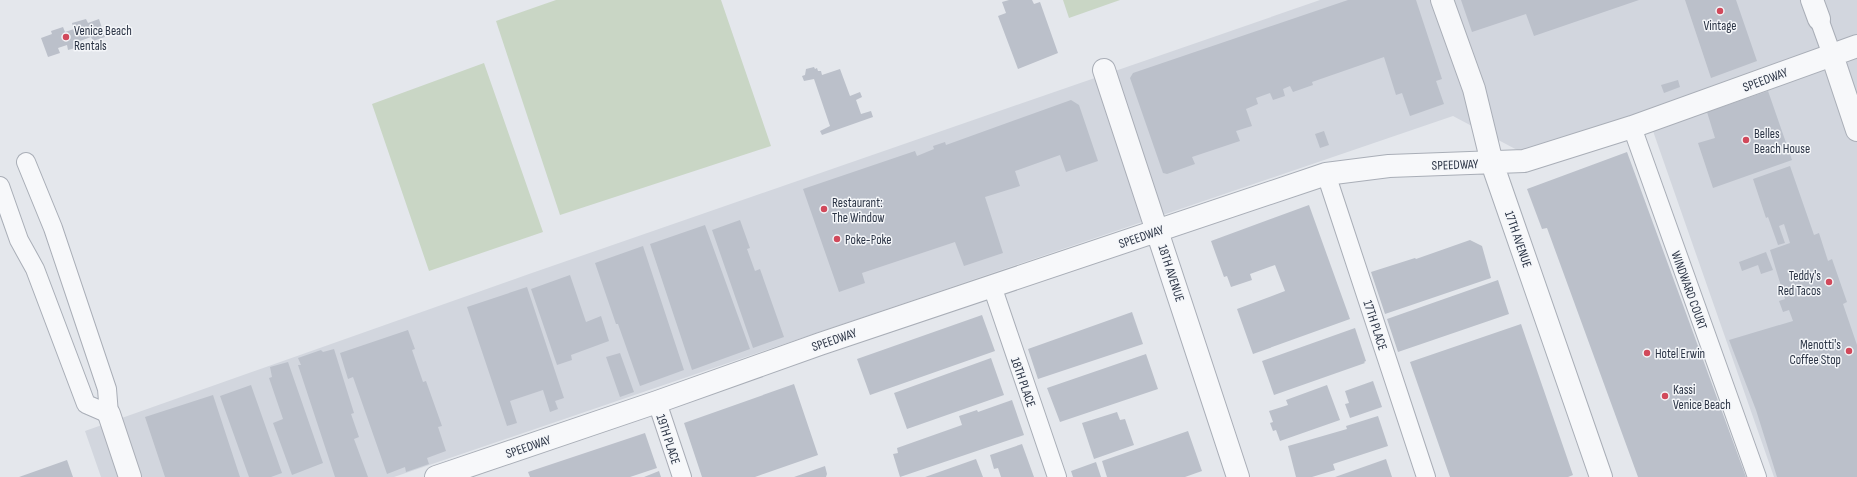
<svg xmlns="http://www.w3.org/2000/svg" width="1857" height="477" font-family="'Sofia Sans Condensed',sans-serif">
<style>
.built{fill:#d2d6de}
.green{fill:#c9d6c5}
.building{fill:#bbc0ca}
.lines{fill:none;stroke-linecap:round;stroke-linejoin:round}
.service-casing{stroke:#a9aeb7;stroke-width:20}
.pedestrian-casing{stroke:#a9aeb7;stroke-width:24}
.minor-casing{stroke:#a9aeb7;stroke-width:24}
.service{stroke:#f7f8fa;stroke-width:18}
.pedestrian{stroke:#f7f8fa;stroke-width:22}
.minor{stroke:#f7f8fa;stroke-width:22}
.poi-dot{fill:#d1495b;stroke:#f4f6f9;stroke-width:1.5}
.labels{text-anchor:middle;stroke-width:3;stroke-linejoin:round;paint-order:stroke}
.poi-label{font-size:13px;fill:#2b3445;stroke:#f4f6f9;text-anchor:start}
.street-label{font-size:13px;fill:#2b3445;stroke:#f4f6f9}
</style>
<rect width="100%" height="100%" fill="#e4e7ec"/>
<path class="built" d="M1320 0H1857V477H1774L1646 111 1521 152 1453 116 394 477H101L85 431 529 274Z"/>
<path class="green" d="M556 0H721L771 146 560 215 496 21Z
M1063 0H1120L1069 18Z
M484 63 543 232 429 271 372 104Z"/>
<path class="building" d="M1009 0H1032L1034 4 1040 2 1058 53 1018 69 998 16 1006 13 1002 2Z
M1348 0H1416L1442 79 1436 81 1444 104 1410 116 1402 93 1396 95 1384 57 1312 82 1313 85 1293 92 1290 86 1283 89 1285 96 1273 100 1270 93 1256 98 1258 104 1246 109 1252 126 1236 131 1240 141 1192 157 1195 164 1167 174 1163 173 1130 78 1133 73Z
M1461 0H1639L1534 36 1526 14 1472 32Z
M1685 0H1736L1757 61 1711 78Z
M86 19 88 23 99 19 105 37 93 41 91 37 80 41 82 46 68 50 67 45 58 48 60 53 48 57 41 38 52 34 51 31 63 27 65 32 74 29 72 23Z
M814 67 815 69 817 68 818 71H821L822 75 840 69 850 96 860 92 862 97 856 100 861 114 871 111 873 117 822 135 820 131 830 126 814 79 804 81 802 76 805 75 806 69Z
M1678 80 1680 87 1664 93 1661 85Z
M1768 91 1792 160 1713 188 1698 143 1715 138 1707 112Z
M1071 100 1079 105 1098 161 1066 172 1060 155 1015 171 1020 186 985 197 1003 253 964 266 955 242 862 273 865 283 839 292 803 189 915 151 917 156 934 149 933 146 945 142 946 145Z
M1324 131 1329 145 1320 148 1315 134Z
M1627 152 1746 477H1638L1547 228 1542 229 1527 189Z
M1790 166 1814 235 1819 233 1828 261 1832 259 1847 302 1843 304 1857 345V477H1777L1756 410 1729 340 1793 321 1789 310 1783 312 1779 301 1785 299 1770 250 1790 243 1784 224 1779 226 1785 243 1778 245 1768 217 1766 218 1753 179Z
M1309 205 1350 319 1253 354 1237 309 1285 291 1275 265 1250 274 1252 280 1231 287 1227 276 1224 277 1211 241Z
M740 220 750 248 747 249 755 271 760 269 784 337 753 348 712 230Z
M705 225 750 349 692 370 650 244Z
M1470 240 1482 246 1491 278 1385 314 1371 272 1415 258 1416 259Z
M643 246 684 370 640 386 618 324H616L595 263Z
M1766 252 1773 270 1761 274 1758 265 1742 271 1739 262Z
M570 275 586 322 601 316 609 341 571 355 572 360 557 365 531 289Z
M1498 280 1509 314 1398 352 1387 319Z
M527 287 564 398 555 401 558 409 550 412 543 390 510 401 517 423 507 426 467 307Z
M1132 312 1143 344 1038 379 1028 349Z
M982 315 995 351 870 395 857 359Z
M1521 324 1573 475 1568 477H1450L1410 362Z
M1355 328 1366 361 1364 362 1365 363 1274 395 1262 361Z
M408 330 415 349 412 350 423 382 426 381 442 426 438 427 446 451 427 458 429 464 406 472 405 467 387 474 353 377 348 379 340 353Z
M334 349 354 413 351 414 359 437 354 439 368 477H335L298 365H301L298 358 321 350 323 352Z
M620 353 634 392 620 397 606 357Z
M1146 354 1158 389 1060 422 1047 388Z
M991 358 1004 395 907 429 894 393Z
M288 362 323 463 292 475 273 423 283 419 269 378 272 377 270 367Z
M1373 381 1382 407 1350 418 1345 404 1349 403 1345 391Z
M794 384 818 455 755 477H702L684 423Z
M251 385 282 473 271 477H249L220 396Z
M1327 385 1340 420 1280 441 1276 430 1273 431 1270 423 1273 422 1269 411 1288 405 1286 400Z
M213 395 240 477H165L145 417Z
M1012 400 1024 435 900 477 893 454 898 453 897 448 962 425 959 416 977 410 978 412Z
M1117 412 1120 420 1125 419 1134 445 1094 459 1082 423Z
M1378 416 1388 446 1333 464 1335 470 1312 477H1296L1288 446 1347 429 1346 426Z
M1188 431 1202 471 1185 477H1107L1102 461Z
M645 433 657 468 630 477H530L528 472Z
M1022 444 1034 477H1001L998 468 994 469 990 455Z
M976 459 983 477H925Z
M1386 459 1392 477H1335Z
M67 460 73 477H19Z
M1096 462 1101 477H1073L1071 471Z
M825 466 827 474 826 477H794Z
M659 471 661 477H644Z"/>
<g class="lines">
<g class="service-casing">
<path id="service" d="M1819 19 1832 55
M1632 127 1757 477
M1326 174 1426 477
M0 186 19 240 35 269 86 404 109 414 107 389 53 228 26 162
M992 286 1057 477
M657 402 682 477"/>
</g>
<g class="pedestrian-casing">
<path id="pedestrian" d="M1812 0 1819 19"/>
</g>
<g class="minor-casing">
<path id="minor" d="M1442 0 1474 89 1492 163 1601 477
M1832 55 1857 130
M1104 70 1238 477
M109 414 130 477
M436 477 657 402 820 344 1326 174 1389 166 1524 161 1632 127 1857 46"/>
</g>
<use href="#service" class="service"/>
<use href="#pedestrian" class="pedestrian"/>
<use href="#minor" class="minor"/>
</g>
<g class="poi-dot">
<circle cx="1720" cy="11" r="4"/>
<circle cx="66" cy="37" r="4"/>
<circle cx="1746" cy="140" r="4"/>
<circle cx="824" cy="209" r="4"/>
<circle cx="837" cy="239" r="4"/>
<circle cx="1829" cy="282" r="4"/>
<circle cx="1849" cy="351" r="4"/>
<circle cx="1647" cy="353" r="4"/>
<circle cx="1665" cy="396" r="4"/>
</g>
<g class="labels">
<g class="poi-label">
<text x="1720" y="30" text-anchor="middle">Vintage</text>
<text x="74" y="35">Venice Beach<tspan x="74" dy="15">Rentals</tspan></text>
<text x="1754" y="138">Belles<tspan x="1754" dy="15">Beach House</tspan></text>
<text x="832" y="207">Restaurant:<tspan x="832" dy="15">The Window</tspan></text>
<text x="845" y="244">Poke-Poke</text>
<text x="1821" y="280" text-anchor="end">Teddy's<tspan x="1821" dy="15">Red Tacos</tspan></text>
<text x="1841" y="349" text-anchor="end">Menotti's<tspan x="1841" dy="15">Coffee Stop</tspan></text>
<text x="1655" y="358">Hotel Erwin</text>
<text x="1673" y="394">Kassi<tspan x="1673" dy="15">Venice Beach</tspan></text>
</g>
<g class="street-label">
<text transform="translate(1765 79) rotate(-20)" y="5">SPEEDWAY</text>
<text transform="translate(1455 164) rotate(-2)" y="5">SPEEDWAY</text>
<text transform="translate(1141 236) rotate(-19)" y="5">SPEEDWAY</text>
<text transform="translate(1519 239) rotate(71)" y="5">17TH AVENUE</text>
<text transform="translate(1172 273) rotate(72)" y="5">18TH AVENUE</text>
<text transform="translate(1690 290) rotate(70)" y="5">WINDWARD COURT</text>
<text transform="translate(1376 325) rotate(72)" y="5">17TH PLACE</text>
<text transform="translate(834 339) rotate(-19)" y="5">SPEEDWAY</text>
<text transform="translate(1024 382) rotate(71)" y="5">18TH PLACE</text>
<text transform="translate(669 439) rotate(72)" y="5">19TH PLACE</text>
<text transform="translate(528 446) rotate(-19)" y="5">SPEEDWAY</text>
</g>
</g>
</svg>
